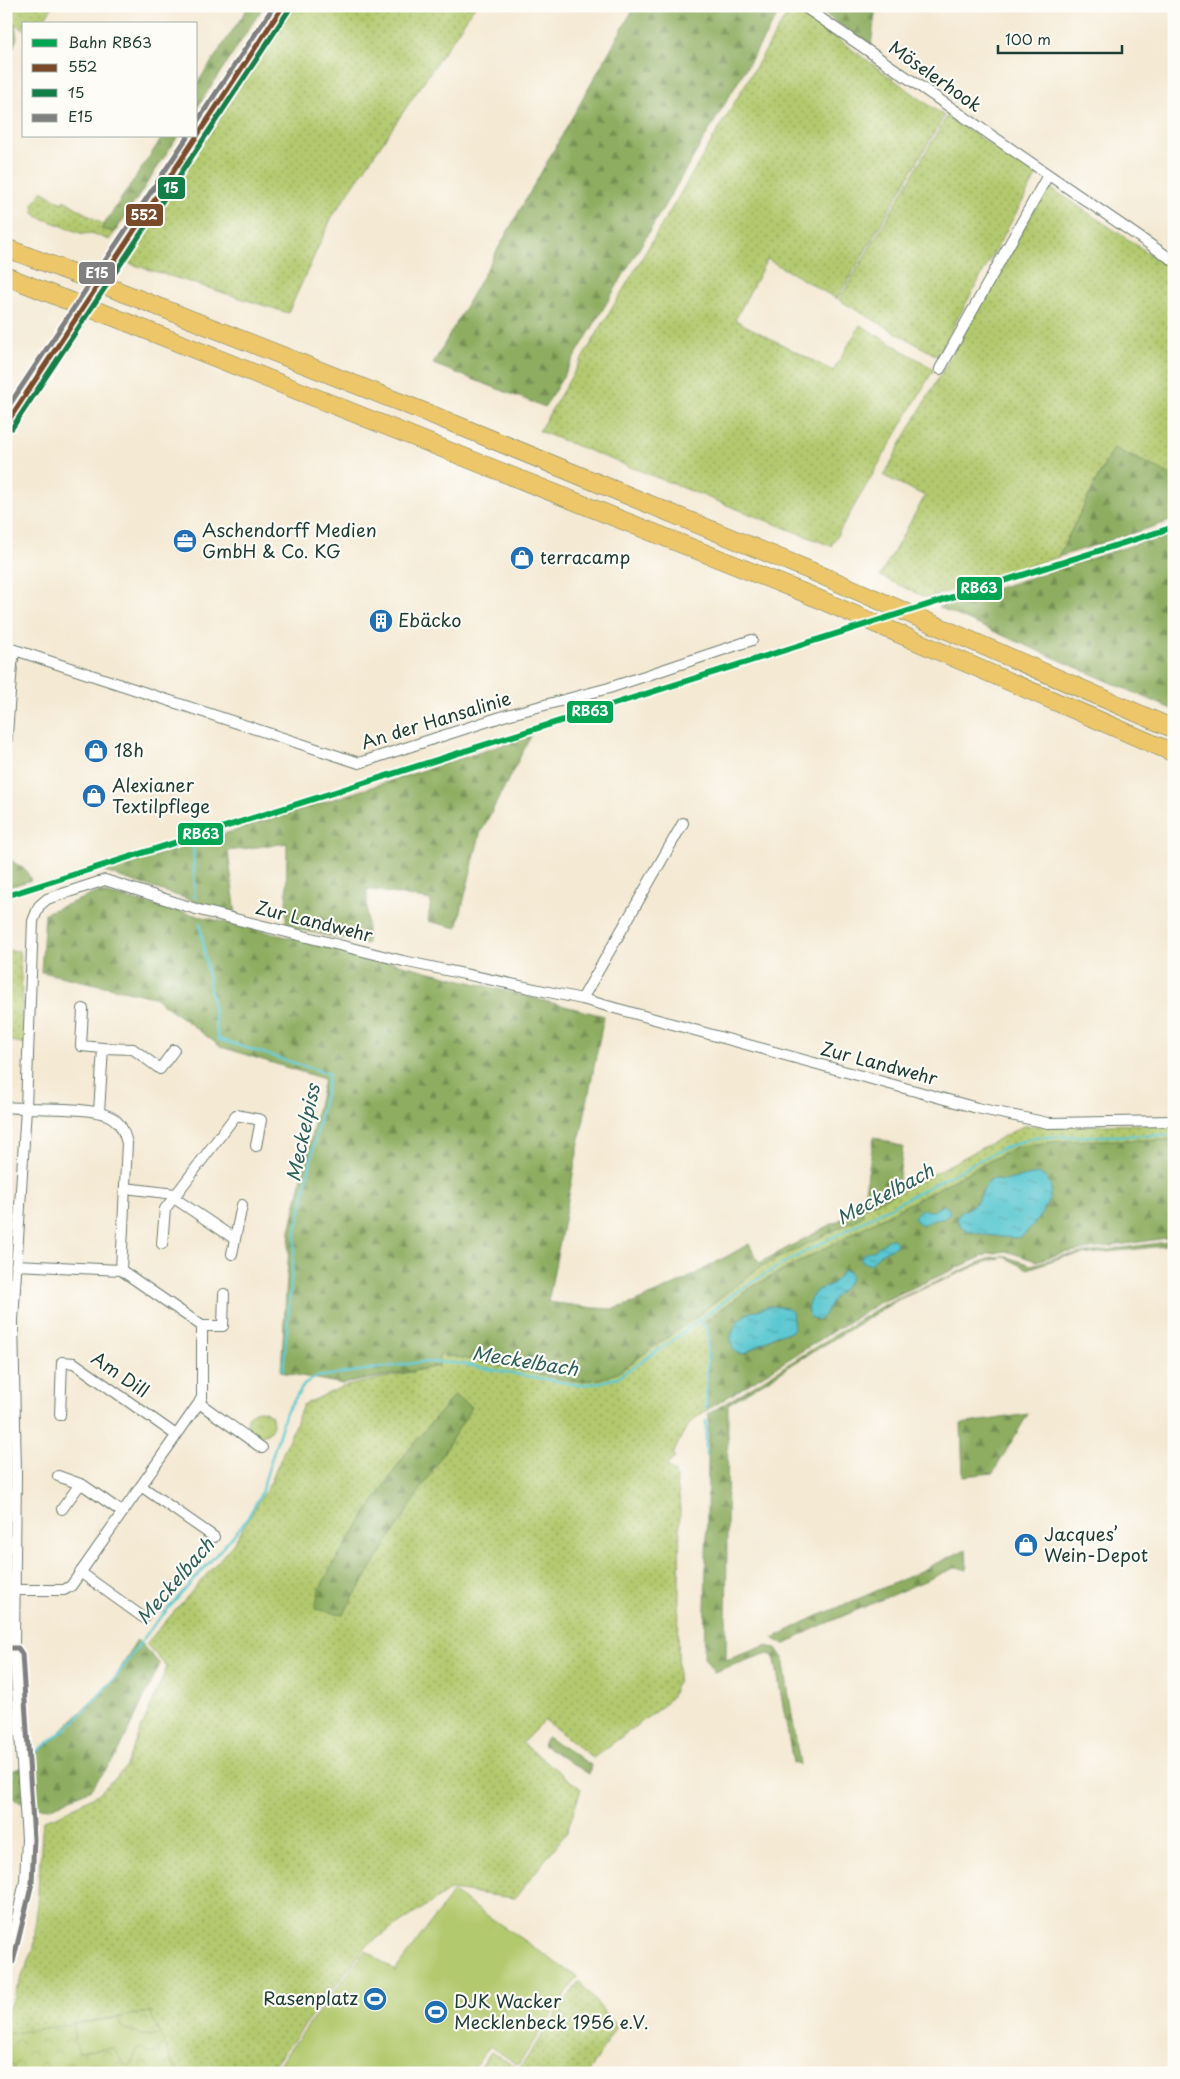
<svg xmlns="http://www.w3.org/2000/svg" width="1180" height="2079" font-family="'Playpen Sans',sans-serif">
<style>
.grass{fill:url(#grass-dots);stroke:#698351}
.forest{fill:url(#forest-firs);stroke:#56754a;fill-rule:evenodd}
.park{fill:url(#park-crowns);stroke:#698351}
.pitch{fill:#b3c96e;stroke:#698351}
.water{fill:url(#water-ripples);stroke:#3d8282}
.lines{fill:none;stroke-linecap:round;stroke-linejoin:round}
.stream{stroke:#5bc8d1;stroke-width:2.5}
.minor-casing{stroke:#6a796c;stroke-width:12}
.secondary-casing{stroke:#6a796c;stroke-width:16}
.motorway-casing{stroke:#6a796c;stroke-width:19}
.minor{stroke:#fff;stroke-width:10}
.secondary{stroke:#f7e8c3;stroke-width:14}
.motorway{stroke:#ecc669;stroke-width:18}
.motorway-bridge-casing{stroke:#6a796c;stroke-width:19;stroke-linecap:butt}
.motorway-bridge{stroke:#ecc669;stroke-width:18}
.bus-1-casing{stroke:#fdfcf7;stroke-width:9}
.bus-2-casing{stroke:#fdfcf7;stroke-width:9}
.bus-3-casing{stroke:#fdfcf7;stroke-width:9}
.bus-1{stroke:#7a4b2a;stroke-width:5}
.bus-2{stroke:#137e48;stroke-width:5}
.bus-3{stroke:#808080;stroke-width:5}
.rail-1-casing{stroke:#fdfcf7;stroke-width:10}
.rail-1{stroke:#00a651;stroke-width:6}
.labels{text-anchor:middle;stroke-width:4.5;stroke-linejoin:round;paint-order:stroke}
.street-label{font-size:18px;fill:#1f3d34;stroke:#fdfcf7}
.poi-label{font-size:18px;fill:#1f3d34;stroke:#fdfcf7;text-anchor:start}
.water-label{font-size:19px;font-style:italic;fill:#2e605b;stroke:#fdfcf7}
.line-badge{stroke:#fdfcf7;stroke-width:2}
.badge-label{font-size:14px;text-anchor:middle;font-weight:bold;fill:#fff}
</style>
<defs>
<pattern id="grass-dots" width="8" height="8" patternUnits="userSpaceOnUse" patternTransform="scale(1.25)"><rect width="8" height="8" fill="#b3c96e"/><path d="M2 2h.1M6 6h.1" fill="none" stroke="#91a45b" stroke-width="1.8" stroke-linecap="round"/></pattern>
<pattern id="forest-firs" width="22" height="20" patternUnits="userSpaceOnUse" patternTransform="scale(1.25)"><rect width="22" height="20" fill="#8ead61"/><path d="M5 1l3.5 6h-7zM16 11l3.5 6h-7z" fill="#738e51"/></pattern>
<pattern id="park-crowns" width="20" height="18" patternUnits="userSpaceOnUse" patternTransform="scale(1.25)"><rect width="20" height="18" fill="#b3c96e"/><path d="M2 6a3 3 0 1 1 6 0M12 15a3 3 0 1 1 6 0" fill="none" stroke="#91a45b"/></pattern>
<pattern id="water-ripples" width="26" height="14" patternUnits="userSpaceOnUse" patternTransform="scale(1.25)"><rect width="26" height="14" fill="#5bc8d1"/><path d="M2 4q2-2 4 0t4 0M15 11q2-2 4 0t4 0" fill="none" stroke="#4ba4aa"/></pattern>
</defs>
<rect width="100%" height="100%" fill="#fdfcf7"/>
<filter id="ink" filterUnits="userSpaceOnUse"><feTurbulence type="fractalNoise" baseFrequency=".02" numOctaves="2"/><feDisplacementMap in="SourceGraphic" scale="10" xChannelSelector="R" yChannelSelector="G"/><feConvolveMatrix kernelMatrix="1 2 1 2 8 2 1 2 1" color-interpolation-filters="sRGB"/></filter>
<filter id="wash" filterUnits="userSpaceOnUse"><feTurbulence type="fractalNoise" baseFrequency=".0096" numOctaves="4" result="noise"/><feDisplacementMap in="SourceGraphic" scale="20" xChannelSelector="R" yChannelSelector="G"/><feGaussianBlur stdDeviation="1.12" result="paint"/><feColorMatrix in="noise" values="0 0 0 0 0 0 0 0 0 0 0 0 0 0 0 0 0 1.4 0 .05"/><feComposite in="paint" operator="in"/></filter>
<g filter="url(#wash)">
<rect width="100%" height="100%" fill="#f4e9d3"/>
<path class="grass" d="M6 6H53L41 24H24V30L6 17Z
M294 6H475L332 217 288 313 125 262Z
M792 6 944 116 837 299 767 259 735 320 833 371 860 325 934 369 831 546 539 431Z
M947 116 1037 175 937 356 839 300Z
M1048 186 1174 270V476L1113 448 1058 557 927 598 880 576 925 496 884 476 900 445Z
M42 191 62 203 64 200 104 225 102 229 115 232 109 240 91 233 83 234 39 217 34 213 33 205Z
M6 950 19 951 26 1044 6 1040Z
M1174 1124V1140L1067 1141 1016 1147 754 1286 702 1323 709 1331 707 1410C686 1423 683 1433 673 1455L675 1458 667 1465 675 1473 680 1503 678 1679 673 1694 664 1705 593 1758 545 1720 522 1743 581 1789 567 1832 515 1898 450 1890 367 1945 268 2073H11L6 2066V2014L34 1948 43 1820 57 1816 98 1794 125 1768 167 1667 146 1644 233 1544 271 1482 303 1405 342 1387 438 1366V1355L458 1357 562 1379 581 1381 600 1379 617 1373 693 1319 758 1268 863 1216 862 1208 897 1193 1023 1126Z
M6 1858 11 1862 6 1917Z
M579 1981 616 2026 589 2073H475L491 2052 519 2069Z"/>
<path class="forest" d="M249 6H264L196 109V85Z
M635 6H783L545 407 433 364Z
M813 6H876L871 46Z
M6 17 15 24 17 38 6 67Z
M163 136H178L115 232 101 229Z
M1113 448 1174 476V520L1058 557Z
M1174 532V710L938 607Z
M531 736 480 834 457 928 428 921 431 900 367 889V944L286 927 287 843 228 851 236 915 105 872Z
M6 857 26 870 31 880 6 888Z
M99 892 395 963 604 1016 548 1302 595 1308 613 1309 633 1303 681 1282 749 1244 759 1263 862 1208 874 1137 903 1147 897 1193 862 1208 863 1216 758 1268 693 1319 617 1373 600 1379 581 1381 562 1379 458 1357 439 1355V1366L342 1384 281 1372 290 1231 324 1079 221 1047 154 997 41 972 45 913Z
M1174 1140V1237L1063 1253 1036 1261 1006 1251 988 1254 879 1303 707 1410 709 1331 702 1323 754 1286 1016 1147C1067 1137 1121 1141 1174 1140ZM1037 1174 1051 1198 1043 1213 1021 1237 1013 1238 967 1230 959 1224 960 1213 976 1202 991 1179 1003 1181ZM920 1210 933 1211 943 1219H934L922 1225ZM887 1240 895 1246 880 1254 870 1265 875 1250ZM849 1282 833 1299 824 1315 809 1301C819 1285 831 1284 849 1282ZM770 1306 787 1308 791 1332 777 1335 744 1354 745 1314Z
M1174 1241V1245L1062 1257 1028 1269 1004 1257 985 1262 899 1299 728 1404 726 1660 765 1646 776 1648 783 1658 800 1765 793 1763 775 1660 772 1655 765 1654 714 1672 704 1657 709 1416 708 1414 880 1307 992 1257H1007L1031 1265 1063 1256Z
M454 1395 472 1407 343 1614 315 1609 318 1593 330 1569 406 1453Z
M1028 1414 993 1473 963 1476 961 1424Z
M966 1549 967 1570 957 1567 813 1629 784 1645 773 1638 811 1619 897 1582Z
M137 1640 160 1664 117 1755 91 1789 50 1808 36 1807 15 1800 10 1795 6 1796V1773L25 1766 114 1680Z
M547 1737 591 1765 589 1774 543 1745Z"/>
<path class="park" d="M247 1423a13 13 0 1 1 26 0a13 13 0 1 1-26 0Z
M150 2012 177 2073H18L6 2058 7 2034Z"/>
<path class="pitch" d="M453 1892 577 1977 518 2065 490 2046 470 2073H272L366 1950 395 1971Z
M118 2018C121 2029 125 2033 137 2032L140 2035 155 2036 160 2034 164 2043 154 2053H148L142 2048 137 2049 132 2063 127 2066C119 2061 119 2052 111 2048L79 2052 74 2040V2024Z"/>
<path class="water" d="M1037 1174 1044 1176C1047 1180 1051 1184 1051 1189 1052 1201 1031 1232 1020 1237 1013 1240 973 1233 966 1230 961 1227 958 1223 957 1218 961 1210 969 1209 976 1203 982 1196 983 1187 991 1179L1003 1181Z
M943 1205 949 1209 950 1214 943 1219H934L922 1225 915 1220V1215L920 1210 933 1211Z
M894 1239 897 1243 896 1246 880 1254 870 1265 862 1261 861 1258 864 1253 875 1250 887 1240Z
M844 1270 849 1272 851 1277 849 1282 833 1299 824 1315 818 1320 810 1317 807 1310 809 1301 816 1291 832 1284Z
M770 1306 787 1308 792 1312 794 1328 791 1332 776 1335 744 1354C722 1353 732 1324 744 1316 750 1311 762 1309 770 1306Z"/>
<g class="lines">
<path class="stream" d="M192 822 195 898
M200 923 218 1039 329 1074 296 1232 283 1370
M699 1321 706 1327 708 1332 706 1408
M706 1456V1421
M34 1754 73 1723 115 1678 152 1627 245 1522 260 1496 286 1412 304 1385 316 1377 422 1362 455 1363 578 1385 599 1383 618 1377 669 1343 738 1291 784 1263 999 1150 1034 1137 1174 1135
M6 1781 13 1774"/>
</g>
</g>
<g filter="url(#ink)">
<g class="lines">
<g class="minor-casing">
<path id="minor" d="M803 6 1174 261
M940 369 1048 175
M6 647 15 650 12 664 6 749
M15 650 359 763 507 715 609 688 752 640
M582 999 683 823
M83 1009 81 1046 103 1048 99 1112
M103 1048 133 1049 160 1069 174 1050
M6 1107C32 1110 96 1105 114 1119 122 1125 124 1133 127 1143L121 1270 16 1265
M125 1188 175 1194 177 1200 235 1239 242 1205
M162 1244 165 1209 236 1115 261 1120 256 1146
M232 1254 235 1239
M202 1326H223L224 1294
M199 1403 262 1448
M60 1415 62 1362 74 1363 176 1435
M58 1476 83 1485
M141 1486 214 1537
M62 1509 78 1487 83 1485 122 1512
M80 1572 144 1618
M6 1590H64L71 1586 199 1403 202 1397V1326L121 1270
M6 1960 16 1923 25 1881 27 1839 14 1644 16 1474 13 1321 26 1108 33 921 39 906 47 899 105 880 199 910 403 961 582 999 977 1108 1048 1123 1174 1121"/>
</g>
<g class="secondary-casing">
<path id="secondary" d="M6 424 283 6"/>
</g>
<g class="motorway-casing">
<path id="motorway" d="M6 248 73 273
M6 276 61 298
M144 301 435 416 816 573 1174 729
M111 316 807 594 1174 753"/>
</g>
<use href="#minor" class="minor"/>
<use href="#secondary" class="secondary"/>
<use href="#motorway" class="motorway"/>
<g class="motorway-bridge-casing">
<path id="motorway-bridge" d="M73 273 144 301
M61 298 111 316"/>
</g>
<use href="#motorway-bridge" class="motorway-bridge"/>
<g class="bus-1-casing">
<path id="bus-1" d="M6 424 283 6"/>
</g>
<g class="bus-2-casing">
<path id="bus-2" d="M12 428 289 10"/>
</g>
<g class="bus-3-casing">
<path id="bus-3" d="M196 123 274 6
M6 410 188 136
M6 1648H18L22 1654 34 1839 32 1883 13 1962"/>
</g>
<use href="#bus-1" class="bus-1"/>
<use href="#bus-2" class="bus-2"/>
<use href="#bus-3" class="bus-3"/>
<g class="rail-1-casing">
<path id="rail-1" d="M6 896 1174 527"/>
</g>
<use href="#rail-1" class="rail-1"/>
</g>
</g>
<defs>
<g id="office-disc" transform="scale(1.25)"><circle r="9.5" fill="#1f6fb2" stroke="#fdfcf7"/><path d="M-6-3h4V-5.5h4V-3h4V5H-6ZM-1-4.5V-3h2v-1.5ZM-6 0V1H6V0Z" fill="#fff"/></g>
<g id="shop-disc" transform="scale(1.25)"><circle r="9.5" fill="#1f6fb2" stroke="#fdfcf7"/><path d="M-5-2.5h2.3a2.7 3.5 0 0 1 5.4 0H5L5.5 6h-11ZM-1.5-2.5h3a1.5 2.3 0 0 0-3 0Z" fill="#fff"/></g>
<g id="building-disc" transform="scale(1.25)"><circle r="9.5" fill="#1f6fb2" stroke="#fdfcf7"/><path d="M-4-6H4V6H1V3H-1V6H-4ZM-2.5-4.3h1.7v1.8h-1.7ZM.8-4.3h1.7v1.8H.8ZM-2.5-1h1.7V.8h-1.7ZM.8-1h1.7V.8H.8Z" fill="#fff"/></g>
<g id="stadium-disc" transform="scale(1.25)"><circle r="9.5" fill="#1f6fb2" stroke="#fdfcf7"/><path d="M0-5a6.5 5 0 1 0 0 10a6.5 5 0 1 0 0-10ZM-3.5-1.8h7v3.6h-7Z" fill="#fff"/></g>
</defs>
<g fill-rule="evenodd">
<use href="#office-disc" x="185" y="541"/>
<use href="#shop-disc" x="522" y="558"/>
<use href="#building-disc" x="381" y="621"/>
<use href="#shop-disc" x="96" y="751"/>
<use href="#shop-disc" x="94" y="796"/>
<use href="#shop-disc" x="1026" y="1545"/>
<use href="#stadium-disc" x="375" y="1999"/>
<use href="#stadium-disc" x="436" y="2012"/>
</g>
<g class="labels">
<g class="street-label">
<text transform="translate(935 77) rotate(35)" y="6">Möselerhook</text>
<text transform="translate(436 721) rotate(-17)" y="6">An der Hansalinie</text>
<text transform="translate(314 922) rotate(14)" y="6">Zur Landwehr</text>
<text transform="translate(879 1064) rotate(15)" y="6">Zur Landwehr</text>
<text transform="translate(120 1375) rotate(35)" y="6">Am Dill</text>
</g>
<g class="poi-label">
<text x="202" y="537">Aschendorff Medien<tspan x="202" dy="21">GmbH &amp; Co. KG</tspan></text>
<text x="540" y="564">terracamp</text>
<text x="398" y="627">Ebäcko</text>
<text x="114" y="757">18h</text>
<text x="112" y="792">Alexianer<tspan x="112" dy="21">Textilpflege</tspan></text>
<text x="1044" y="1541">Jacques’<tspan x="1044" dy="21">Wein-Depot</tspan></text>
<text x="358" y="2005" text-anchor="end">Rasenplatz</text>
<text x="454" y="2008">DJK Wacker<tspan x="454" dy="21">Mecklenbeck 1956 e.V.</tspan></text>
</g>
<g class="water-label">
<text transform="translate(303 1133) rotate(-78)" y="7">Meckelpiss</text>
<text transform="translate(885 1194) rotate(-28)" y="7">Meckelbach</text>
<text transform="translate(525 1361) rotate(9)" y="7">Meckelbach</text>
<text transform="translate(175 1581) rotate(-49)" y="7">Meckelbach</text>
</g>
</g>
<g class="line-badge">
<rect x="157" y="176" width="29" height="24" rx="5" fill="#137e48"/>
<rect x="125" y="203" width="39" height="24" rx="5" fill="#7a4b2a"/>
<rect x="78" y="261" width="38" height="24" rx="5" fill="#808080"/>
<rect x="956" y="576" width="47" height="25" rx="5" fill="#00a651"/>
<rect x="566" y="700" width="48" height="24" rx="5" fill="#00a651"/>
<rect x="177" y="822" width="47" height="24" rx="5" fill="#00a651"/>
</g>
<g class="badge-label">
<text x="171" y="193">15</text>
<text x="144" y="220">552</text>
<text x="97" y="278">E15</text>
<text x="979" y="593">RB63</text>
<text x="590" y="716">RB63</text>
<text x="201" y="839">RB63</text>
</g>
<rect width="1180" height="2079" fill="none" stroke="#fdfcf7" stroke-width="25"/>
<rect x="22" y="22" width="175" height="115" fill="#fdfcf7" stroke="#a4b0a9"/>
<rect x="32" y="39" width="25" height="8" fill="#00a651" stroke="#a4b0a9"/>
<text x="68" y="48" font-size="15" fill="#1f3d34">Bahn RB63</text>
<rect x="32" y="64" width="25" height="8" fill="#7a4b2a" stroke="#a4b0a9"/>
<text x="68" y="72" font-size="15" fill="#1f3d34">552</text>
<rect x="32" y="89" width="25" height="8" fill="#137e48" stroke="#a4b0a9"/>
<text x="68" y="98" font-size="15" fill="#1f3d34">15</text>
<rect x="32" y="114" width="25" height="8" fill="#808080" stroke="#a4b0a9"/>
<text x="68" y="122" font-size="15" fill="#1f3d34">E15</text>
<path d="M998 45v8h124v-8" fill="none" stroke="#1f3d34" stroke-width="2.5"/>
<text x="1005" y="45" font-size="15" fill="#1f3d34" stroke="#fdfcf7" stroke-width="4" paint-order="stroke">100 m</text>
</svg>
